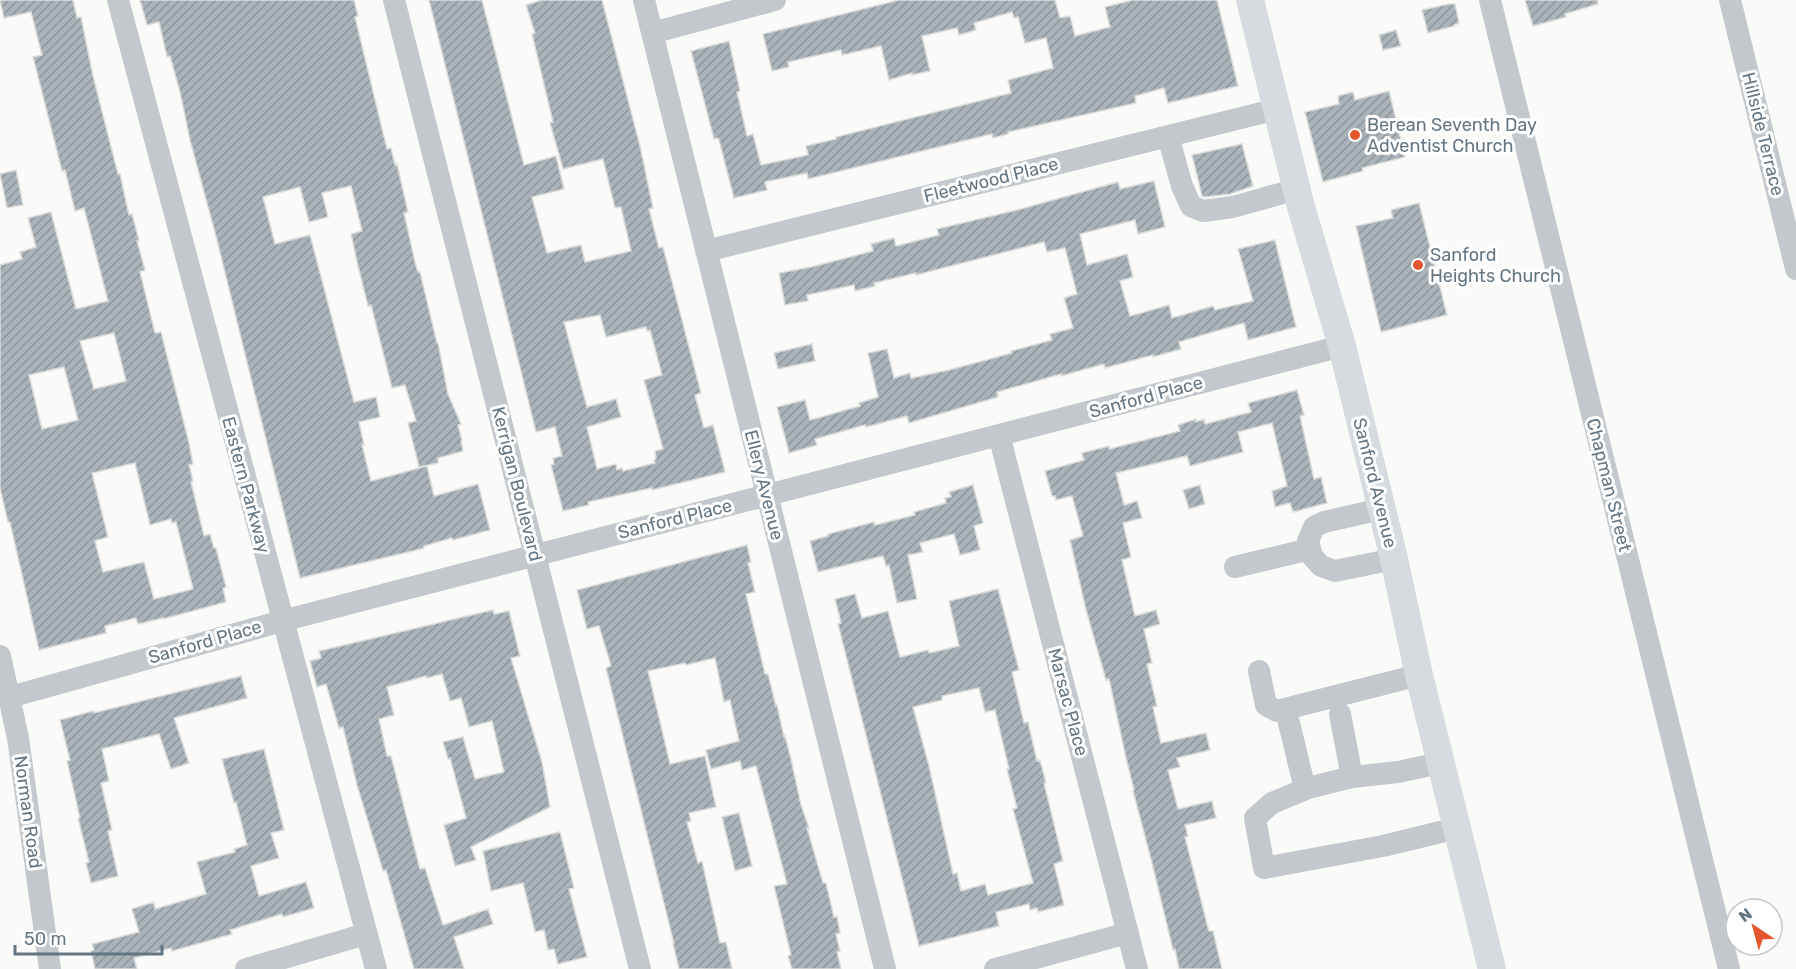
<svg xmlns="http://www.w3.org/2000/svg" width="1796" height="969" font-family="Rubik,sans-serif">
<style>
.building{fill:url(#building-hatch);stroke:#dcdcda;stroke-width:1.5;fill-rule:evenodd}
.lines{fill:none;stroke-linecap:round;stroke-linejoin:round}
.minor{stroke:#c3c8cc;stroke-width:22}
.major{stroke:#d6dbdf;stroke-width:28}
.poi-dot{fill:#e4572e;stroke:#fff;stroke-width:2}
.labels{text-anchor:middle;stroke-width:6;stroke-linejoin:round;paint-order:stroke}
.poi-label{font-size:18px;fill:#657683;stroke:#fff;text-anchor:start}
.street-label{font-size:18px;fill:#657683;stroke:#fff}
</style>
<defs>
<pattern id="building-hatch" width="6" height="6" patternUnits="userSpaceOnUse" patternTransform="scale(1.5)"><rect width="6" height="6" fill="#aab3b9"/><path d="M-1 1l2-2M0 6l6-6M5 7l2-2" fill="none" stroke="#8e969c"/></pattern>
</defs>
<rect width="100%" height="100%" fill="#fafaf8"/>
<path class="building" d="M0 0H73L77 18 81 17 93 76 118 174H120L129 215 132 214 139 240 137 241 145 270 140 272 155 333 161 332 189 443 193 464 189 465 193 481 191 482 204 536 210 534 214 548H216L226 587 223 588 226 602 163 619V618L138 624 136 618 105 626 106 633 39 650 10 522H8L0 488V265L22 259 20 252 36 247 28 218 51 212 76 309 108 301 84 208 75 211 65 170 62 171 33 57 42 55 31 12 4 18ZM114 333 126 381 94 389 80 341ZM64 367 78 420 42 429 29 375ZM135 463 150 525 171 519 172 523 176 522 193 589 154 599 144 562 103 572 95 541 108 537 92 473Z
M140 0H354L358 16 355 17 387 149 391 148 395 165 397 164 408 212 404 213 415 262 418 272H420L437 343H438L448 394 461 424 458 425 462 440 461 441 463 451 438 458V463L419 467 408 423 416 421 405 385 392 388 371 305 368 306 358 266 351 234 362 231 351 186 322 193 328 217 309 222 300 187 263 197 275 244 310 235 354 402 376 397 380 417 359 422 364 445H362L371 481 427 466 434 496 478 484 490 530 453 540 452 538 424 546V548L421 549 300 578 217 240 190 140 180 92 170 56 167 57 159 22 147 25Z
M429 0H482L524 165 556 156 564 189 532 197 547 253 581 245 585 262 631 251 621 207 615 208 603 159 563 169 550 123 553 122 532 34 535 33 526 5 542 0H602L640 146 653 208 649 209 659 248 663 247 701 393 695 395 704 428 713 425 725 472 652 490V488L588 502 589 505 563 511 551 465 554 464 553 458 562 456 555 427 536 432ZM600 315 606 337 646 327 647 331 650 330 662 375 644 380 663 449 655 451 656 459 654 460 655 463 623 471 622 468 617 470 616 464 597 469 587 427 621 417 616 399 587 407 564 322Z
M899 0H1055L1060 18 1070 16 1075 36 1110 27 1105 7 1133 0H1217L1238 86 1168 103 1164 88 1135 96 1136 103 1008 132V134L993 138 992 134 808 179 807 173 765 182 767 190 734 198 719 140 718 138 714 139 691 51 729 41 740 91 737 92 747 136 753 134 761 165 808 155 806 146 836 139V137L1011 93 1008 80 1053 68 1046 38 1025 43 1018 17 1014 18 1012 12 974 23 976 30 959 35 957 28 922 36 930 71 912 75V73L889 80 881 46 842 55 841 50 788 62 789 67 772 71 763 34Z
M1525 0H1597L1598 4 1565 14 1566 17 1533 26Z
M1449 4H1455L1459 23 1454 25V26L1428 33 1422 10Z
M1396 30 1401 46 1383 50 1379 35Z
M1389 91 1405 157 1362 168 1363 171 1323 182 1305 112 1339 104 1338 96 1353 92 1355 100Z
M1242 144 1253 186 1230 194 1205 197 1202 196 1192 155Z
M16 170 23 205 7 208 0 174Z
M1154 181 1165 227 1138 234 1135 220 1080 234 1087 265 1127 254 1133 277 1120 281 1130 316 1169 305 1172 318 1213 306 1215 310 1253 301 1238 249 1275 240 1296 327 1248 340 1244 323 1179 342 1181 349 1153 357V355L1105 368 1104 364 1061 376V374L997 392 998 397 909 423 907 416 866 427 865 425 815 439 817 445 789 453 777 407 805 400 810 420 860 406 859 403 878 397 868 353 887 349 894 378 910 373 911 378 949 370 1012 353 1011 351 1052 340 1050 334 1073 328 1064 298 1077 294 1065 248 1047 252 1044 242 916 275V273L874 283 875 286 855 291 854 285 807 295 808 301 785 305 779 273 811 267 873 251 871 244 894 238 896 246 939 235 937 229 1017 210 1118 182 1120 189Z
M1419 203 1447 315 1381 332 1356 226 1393 218 1391 210Z
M812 344 815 361 778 369 774 353Z
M1297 390 1304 415 1300 416 1314 479 1321 477 1327 503 1293 512 1290 503 1275 507 1272 491 1287 486 1272 423 1238 432 1243 452 1190 466 1187 456 1116 473 1124 505 1137 501 1142 518 1123 523 1131 557 1122 560 1135 616 1156 610 1160 624 1144 629 1152 663 1147 664 1157 706 1153 707 1161 743 1206 733 1210 750 1177 758 1180 767 1168 770 1178 809 1212 801 1216 818 1185 825 1188 836 1185 837 1207 924 1209 931H1213L1222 969H1179L1175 949 1173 950 1151 859 1133 791 1134 790 1126 758 1109 679 1106 680 1086 610 1070 540 1083 536 1072 496 1056 500 1055 496H1052L1045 471 1084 460 1082 453 1109 446V449L1180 431 1178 425 1196 419V422L1204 419 1205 424 1251 412 1248 403Z
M973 485 983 523 974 526 980 550 960 555 954 534 920 543 923 552 908 555 917 599 897 603 889 565 886 566 883 556 818 572 810 541 828 536V534L874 522 875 525 915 515 914 512 946 503 945 498 951 497 949 492Z
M1200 485 1205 504 1189 509 1183 490Z
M747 545 751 562 748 563 755 592 746 594 765 674H768L776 706 777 705 784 737 785 736 791 759 801 805 809 828H807L823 883H826L834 917 837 916 840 933 836 934 840 951 837 952 841 969H792L788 956 791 955 774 886 787 884 756 766 742 770 740 761 711 769 706 750 739 741 730 700 724 702 715 658 686 665 685 663 648 671 670 764 705 756 716 807 689 813 691 821 687 822 698 863 702 861 720 943 726 942 732 969H679L673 944H674L606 668 611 666 599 626 587 629 577 590Z
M998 589 1019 670 1012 672 1024 723 1028 722 1037 761 1040 760 1046 783H1044L1063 861 1054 864 1064 905 1038 912 1037 908 1030 910 1029 904 996 912 999 926 919 946 838 624 841 623 835 599 855 594 862 618 888 611 900 657 928 650 929 653 959 646 949 601ZM979 688 985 712 995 710 1009 769H1007L1017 808 1013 809 1033 883 988 895 985 884 961 891 957 873 953 874 929 766 913 707 942 700V696Z
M493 610 494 614 509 611 520 656 511 658 542 762 550 807 471 847 476 860 455 866 444 825 466 818 450 758 448 759 443 742 463 737 475 779 504 772 492 721 469 727 461 698 450 701 442 674 427 678 426 676 387 687 394 715 379 719 387 756H391L420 869 425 868 443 925 488 909 493 924 454 937 464 969H414L386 870 383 871 357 785 343 727 339 728 326 684 317 687 310 661 321 658 319 651Z
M241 676 247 698 174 718 189 763 171 769 159 734 102 749 109 781 101 783 112 830 108 831 118 876 91 883 86 863 89 862 78 818H80L67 761 70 760 60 720 93 711 94 713Z
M264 749 284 830 271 833 279 858 251 866 259 896 306 882 314 908 283 917 282 914 230 930 232 934 208 941 172 951 171 948 134 958 137 969H95L91 951 94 950 92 944 139 932 132 909 154 902 155 909 206 894 197 862 235 852 234 849 247 845 236 802 234 803 222 759Z
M739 813 752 866 735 871 722 817Z
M560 832 574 888 569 889 587 957 558 964 554 949 548 950 544 930 535 932 523 883 491 891 483 851Z"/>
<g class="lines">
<path class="minor" d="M118 0 376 969
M394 0 640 969
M644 0 885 969
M1490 0 1729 969
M1730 0 1796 269
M652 33 775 0
M1168 136 1182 186 1191 206 1203 211 1233 207 1297 189
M706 251 1277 109
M999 435 1137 969
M1381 509 1324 522 1314 527 1308 541 1312 556 1321 566 1335 571 1394 559
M1235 567 1310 549
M0 656 18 738 50 969
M1259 671 1266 705 1277 711 1419 675
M10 697 282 621 1342 346
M1340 714 1352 777
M1289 723 1305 789
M1440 763 1398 772 1352 777 1308 788 1272 803 1255 818 1264 868 1383 846 1457 828
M246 969 366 934
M995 969 1128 933"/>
<path class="major" d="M1250 0 1301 207 1342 346 1394 559 1419 675 1492 969"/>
</g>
<g class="poi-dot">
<circle cx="1355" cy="135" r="6"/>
<circle cx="1418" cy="265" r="6"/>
</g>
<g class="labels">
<g class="poi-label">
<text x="1367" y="131">Berean Seventh Day<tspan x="1367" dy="21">Adventist Church</tspan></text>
<text x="1430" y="261">Sanford<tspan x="1430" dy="21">Heights Church</tspan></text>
</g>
<g class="street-label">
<text transform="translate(1763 134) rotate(76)" y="6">Hillside Terrace</text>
<text transform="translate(991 180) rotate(-14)" y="6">Fleetwood Place</text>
<text transform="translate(1146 397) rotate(-15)" y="6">Sanford Place</text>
<text transform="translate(1375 483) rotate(76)" y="6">Sanford Avenue</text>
<text transform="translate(517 484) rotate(76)" y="6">Kerrigan Boulevard</text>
<text transform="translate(246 485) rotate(75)" y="6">Eastern Parkway</text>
<text transform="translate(764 485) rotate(76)" y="6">Ellery Avenue</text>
<text transform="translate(1609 485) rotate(76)" y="6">Chapman Street</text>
<text transform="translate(675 519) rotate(-14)" y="6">Sanford Place</text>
<text transform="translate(205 642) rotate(-16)" y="6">Sanford Place</text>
<text transform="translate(1068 702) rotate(75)" y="6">Marsac Place</text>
<text transform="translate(28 812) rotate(82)" y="6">Norman Road</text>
</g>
</g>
<g transform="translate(1754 927) rotate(324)"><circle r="28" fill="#ffffff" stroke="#c1c8cd" stroke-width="1.5"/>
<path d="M0-4.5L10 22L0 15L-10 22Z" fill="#e4572e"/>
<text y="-9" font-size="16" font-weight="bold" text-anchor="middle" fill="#657683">N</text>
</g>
<path d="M15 945v9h147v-9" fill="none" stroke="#657683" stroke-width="3"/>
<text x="24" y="945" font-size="18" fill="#657683" stroke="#ffffff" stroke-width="4.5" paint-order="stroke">50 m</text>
</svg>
